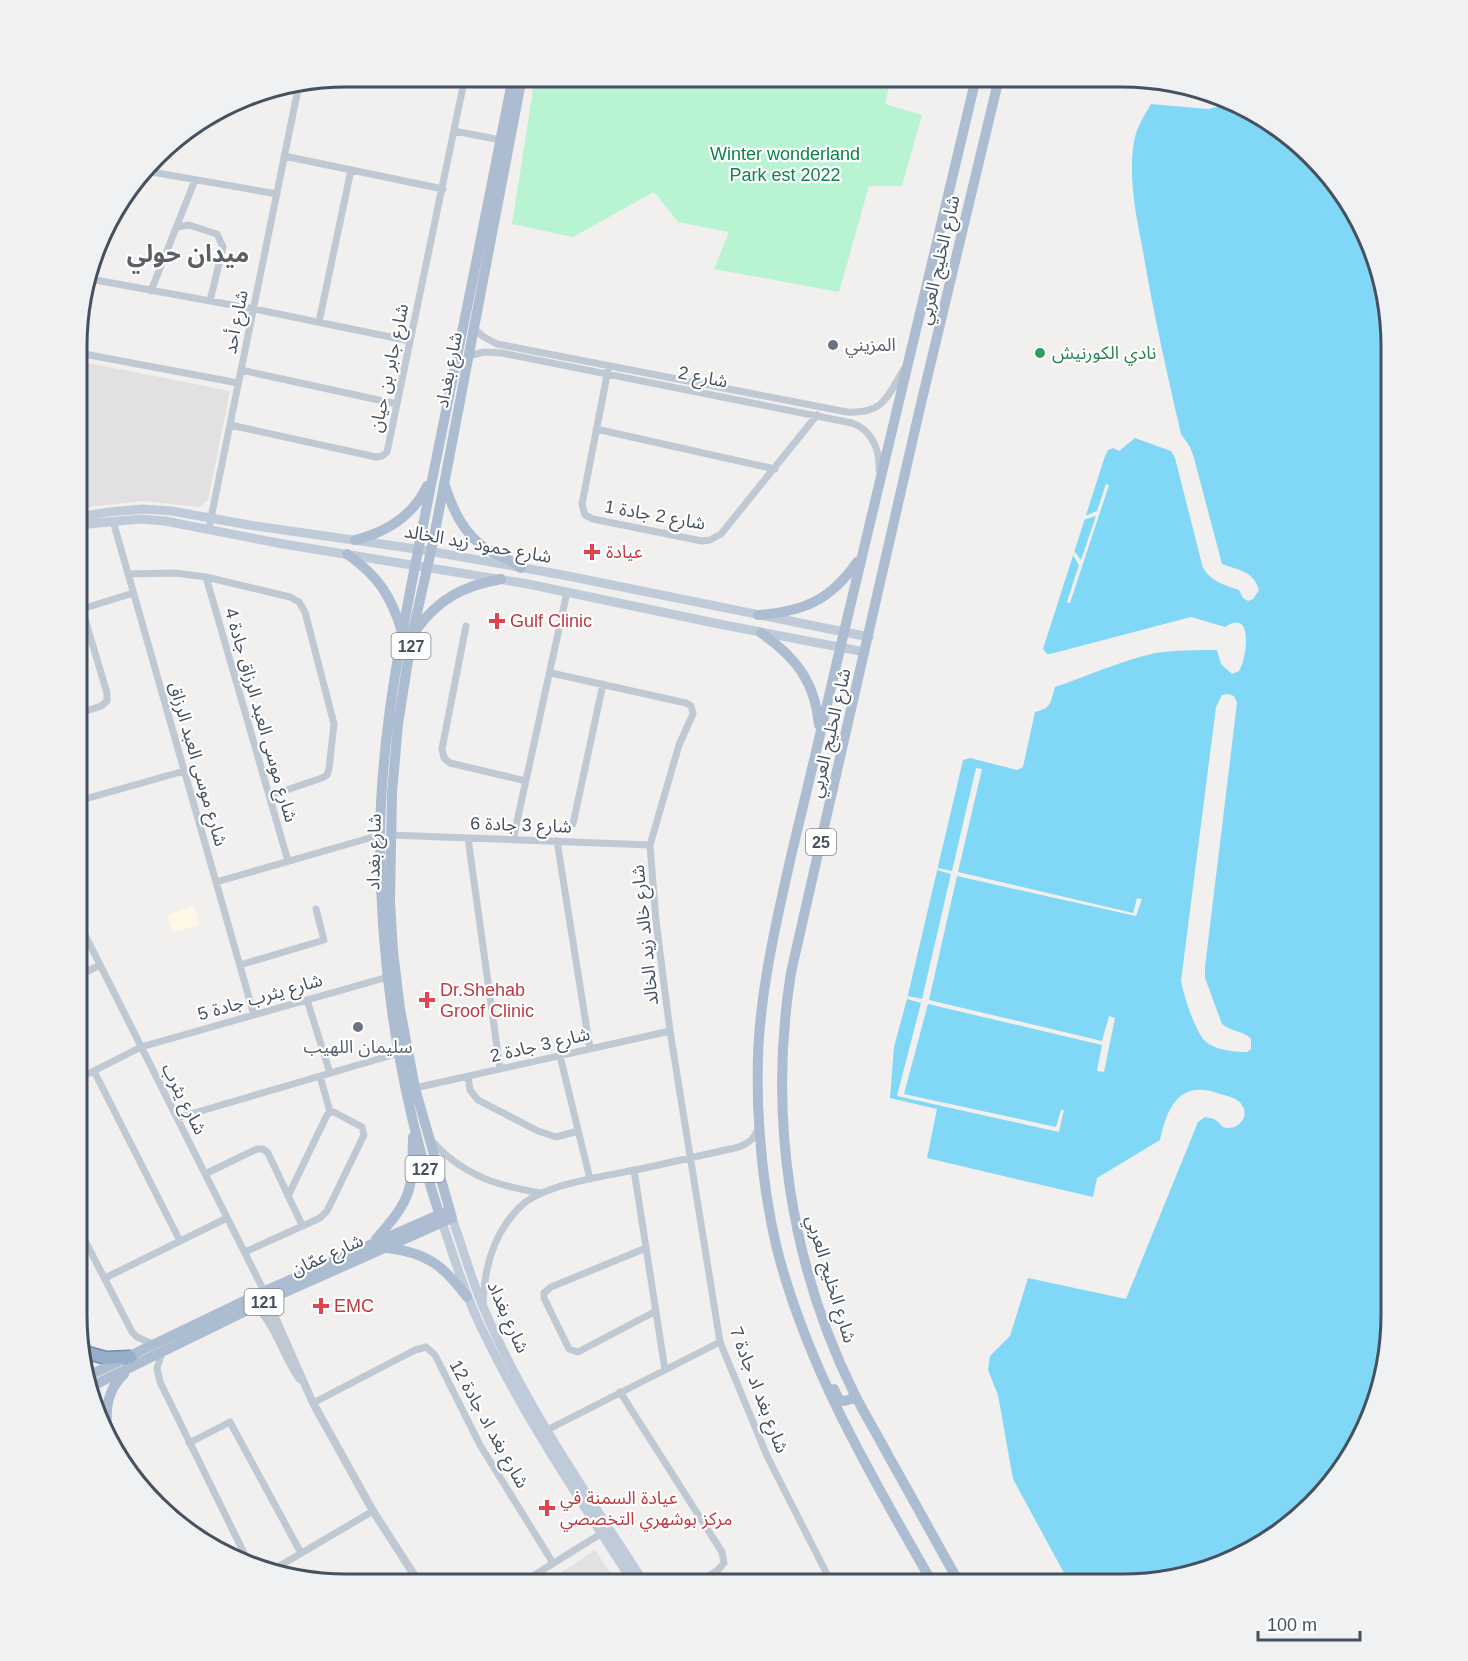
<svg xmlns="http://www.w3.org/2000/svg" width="1468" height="1661" font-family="Helvetica,'Noto Sans Arabic',sans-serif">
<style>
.commercial{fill:#fef8e7}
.education{fill:#e3e0e1}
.green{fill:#b9f4d2}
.water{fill:#81d8f6;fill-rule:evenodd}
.pier{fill:#f2efef}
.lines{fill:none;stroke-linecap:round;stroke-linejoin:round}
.trunk-casing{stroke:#6d8aaf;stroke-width:15}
.minor{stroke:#bec9d3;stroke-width:7}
.tertiary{stroke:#bec9d3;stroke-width:8}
.secondary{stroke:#c0cbda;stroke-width:9}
.primary{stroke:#acbdd1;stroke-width:10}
.trunk{stroke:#97aeca;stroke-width:12}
.worship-dot{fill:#6b7280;stroke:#fff;stroke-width:2}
.leisure-dot{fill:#2e9e5b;stroke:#fff;stroke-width:2}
.health-dot{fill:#e0444e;stroke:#fff;stroke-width:2}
.labels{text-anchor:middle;stroke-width:4.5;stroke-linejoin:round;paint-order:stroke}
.shield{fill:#fff;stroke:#7d858f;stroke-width:1.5}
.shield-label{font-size:16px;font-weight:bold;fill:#45515f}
.park-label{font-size:18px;fill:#0d834d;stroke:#fff}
.street-label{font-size:18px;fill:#45515f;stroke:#fff}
.worship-label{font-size:18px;fill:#5b616d;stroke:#fff;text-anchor:start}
.leisure-label{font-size:18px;fill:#27864d;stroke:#fff;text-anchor:start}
.health-label{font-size:18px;fill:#be3a42;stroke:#fff;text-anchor:start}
.district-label{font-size:24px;font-weight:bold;fill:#5b5f65;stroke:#fff}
.rim{fill:none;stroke:#45515f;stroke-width:3}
</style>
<rect width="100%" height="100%" fill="#f2efef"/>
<path class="commercial" d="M194 906 199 925 172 932 167 915Z"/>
<path class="education" d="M79 361 230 391 208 500 200 507 143 501 79 508Z
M595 1550 618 1584H544Z"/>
<path class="green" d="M535 77 891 78 885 104 922 115 902 186H869L839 292 714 269 729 232 678 222 654 192 573 237 512 224Z"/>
<path class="water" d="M1222 101 1257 113 1346 196 1377 260 1391 329V1332L1356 1450 1272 1539 1208 1570 1139 1584H1070L1013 1479 998 1395 988 1370 990 1356 1010 1336 1028 1278 1126 1299 1198 1122 1205 1117C1208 1118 1211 1118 1214 1119 1220 1122 1221 1129 1229 1128 1241 1127 1249 1115 1242 1105 1237 1097 1226 1096 1217 1093 1179 1080 1167 1108 1160 1140L1097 1178 1093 1197 927 1158 937 1109 890 1098 894 1047 907 999 963 760 970 758 1017 770 1023 767 1035 712C1052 708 1050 703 1055 687 1088 676 1122 660 1156 653 1176 650 1197 650 1217 650L1221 664 1232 674 1239 671C1247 658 1254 607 1225 627L1191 617 1050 654H1047L1043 649 1104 459 1108 450 1113 448 1119 451 1135 438 1171 451 1175 458 1203 568C1212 582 1224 585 1239 590L1243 598 1248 601 1253 599 1259 590C1254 571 1238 570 1222 564L1194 458 1190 447 1181 434C1167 373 1153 312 1143 251 1136 216 1128 177 1134 142 1136 128 1144 116 1151 104L1208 109 1216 107ZM1228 694 1234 696 1237 703 1205 967V978L1222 1024C1231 1032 1243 1030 1251 1039V1049L1247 1052C1234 1052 1216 1050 1206 1042 1195 1032 1184 996 1181 981L1216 707 1222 695Z"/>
<path class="pier" d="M1106 484 1109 485 1070 603 1067 602 1079 565 1073 555 1074 551 1081 560 1096 516 1083 520 1085 516 1097 511Z
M976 768 982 769 958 872 1133 913 1137 898 1142 899 1136 916 957 876 929 1000 1102 1041 1109 1016 1115 1018 1104 1072 1097 1071 1102 1045 928 1004 904 1094 1056 1127 1061 1110H1064L1059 1132 897 1096 921 1003 907 999 908 996 922 999 951 874 937 870 938 868 952 871Z"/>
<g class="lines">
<g class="trunk-casing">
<path id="trunk" d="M81 1351 106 1358 130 1357"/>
</g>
<path class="minor" d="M203 123C212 124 218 121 222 112
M454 131 501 140
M284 156 443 189
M146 171 277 194
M152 172 156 159
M177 227 189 225 217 234 223 247 210 301
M90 279 254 309 410 341
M151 291 195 180
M319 322 351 170
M474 329 484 337 497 344 847 412C885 414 887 396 904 369
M79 334 90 277
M79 353 238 383
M468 356 484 352 502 353 852 423C872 430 880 450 879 470
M241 370 397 404
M608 370 582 504 585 515 593 519 702 541 710 540 721 534 817 415
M230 425 376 457 382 456 387 452 465 77
M596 429 775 469
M113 521 254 1015
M210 523 299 84
M128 574 175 573 206 577 290 597 299 602 305 612 334 724 329 769 327 775 322 778 269 796
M206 577 288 861
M79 610 133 593
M466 626 442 749 444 758 450 763 526 781
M551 673 686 703 691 706 693 714 679 745 650 845 656 921 670 1031 720 1342 767 1456 832 1584
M78 714 101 706 107 701V693L82 609
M78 801 184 771
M573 824 603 684
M390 835 650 845
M468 838 500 1069
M513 840 567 592
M557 841 590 1049
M216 882 380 835
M78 921 264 1291
M240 965 324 940 316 909
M78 976 100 965
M307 1000 330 1073
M560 1056 590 1179
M94 1071 180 1241
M320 1076 330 1112
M468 1076 470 1090 478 1100 538 1131 556 1137 578 1131
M78 1079 141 1047 388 977
M415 1088 670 1031
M177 1118 399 1053
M432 1141C462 1175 497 1186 541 1193
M634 1170 665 1370
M205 1174 257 1149H263L268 1153 302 1225
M288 1196 327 1115 330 1112
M77 1225 132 1332 137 1337 155 1345
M646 1248 551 1287 544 1293V1298L569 1349 578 1352 656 1311
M245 1252 320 1218 327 1211 364 1135 362 1127 334 1112H330
M105 1278 227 1218
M483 1305C484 1269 494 1231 522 1205 547 1183 612 1175 645 1168 676 1161 708 1154 739 1147 749 1143 754 1139 758 1129
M162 1353 157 1368 160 1382 247 1559
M620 1392 722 1552 724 1563 718 1570 697 1584
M90 1396 126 1468
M313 1403 415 1350 426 1347 435 1355 480 1445 553 1563
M547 1430 720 1342
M189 1443 230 1422 301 1553
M276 1568 373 1511
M520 1584 602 1533
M894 1584C902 1579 910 1578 918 1584"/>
<path class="tertiary" d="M272 1298 271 1303 274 1315 313 1403 373 1511 420 1584
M253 1307C273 1314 285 1362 300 1379"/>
<path class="secondary" d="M78 517 109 512 143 509 172 511 249 525 423 550 563 575 869 637
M78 525 140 519 165 521 283 544 528 584 724 625 865 652
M452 1218C463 1248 471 1279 484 1309 525 1406 588 1495 645 1584
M442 1222C454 1257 464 1292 480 1325 523 1416 580 1499 634 1584"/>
<path class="primary" d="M444 483C453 510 463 534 488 550 499 556 511 559 521 568
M355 540C387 532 413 516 427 486
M347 554C378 576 391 595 402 632
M758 615C803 612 831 600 857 562
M416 630C439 598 464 586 501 579
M761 633C796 657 815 682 819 725
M442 1222C400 1098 380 968 380 837 381 720 408 604 430 490 458 352 486 215 513 77
M376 1239C413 1197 412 1191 413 1137
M386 1248C426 1252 443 1265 467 1297
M86 1377 267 1290 445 1212
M88 1388 272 1298 452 1218 415 1088 400 1009 393 951 390 902 392 793 398 724 412 635 433 542 522 77
M834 1389 839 1400 844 1401 852 1399 854 1393
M107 1432C106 1409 106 1391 124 1374
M933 1584C872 1477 808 1370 777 1249 760 1179 753 1086 761 1015 767 960 780 905 792 852 808 786 824 719 839 653 883 461 932 270 976 78
M960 1584C936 1542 913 1499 889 1457 878 1436 865 1415 854 1393 790 1264 768 1115 791 973 795 954 800 934 804 915L919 412 999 78"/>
<use href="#trunk" class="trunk"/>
</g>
<g class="worship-dot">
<circle cx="833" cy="345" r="6"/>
<circle cx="358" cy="1027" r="6"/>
</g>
<circle class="leisure-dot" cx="1040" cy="353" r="6"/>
<g class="health-dot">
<path d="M589 543h6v6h6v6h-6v6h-6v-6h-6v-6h6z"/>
<path d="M494 612h6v6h6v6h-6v6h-6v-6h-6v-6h6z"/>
<path d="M424 991h6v6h6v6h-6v6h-6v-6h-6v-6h6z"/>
<path d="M318 1297h6v6h6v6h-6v6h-6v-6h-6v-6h6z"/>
<path d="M544 1499h6v6h6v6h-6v6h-6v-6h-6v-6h6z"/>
</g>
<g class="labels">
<g class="shield">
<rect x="391.5" y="633" width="39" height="26" rx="4.5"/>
<rect x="806" y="829" width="30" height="26" rx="4.5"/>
<rect x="405.5" y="1156" width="39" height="26" rx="4.5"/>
<rect x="244.5" y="1289" width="39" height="26" rx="4.5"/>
</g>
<g class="shield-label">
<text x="411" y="652">127</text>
<text x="821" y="848">25</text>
<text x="425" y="1175">127</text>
<text x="264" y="1308">121</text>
</g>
<g class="park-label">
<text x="785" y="160">Winter wonderland<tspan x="785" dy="21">Park est 2022</tspan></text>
</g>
<g class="street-label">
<text transform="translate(939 260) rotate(-77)" y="6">شارع الخليج العربي</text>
<text transform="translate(236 322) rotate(-79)" y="6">شارع أحد</text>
<text transform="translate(389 368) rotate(-78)" y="6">شارع جابر بن حيان</text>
<text transform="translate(449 370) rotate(-79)" y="6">شارع بغداد</text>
<text transform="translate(703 377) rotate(11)" y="6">شارع 2</text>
<text transform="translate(655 515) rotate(10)" y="6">شارع 2 جادة 1</text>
<text transform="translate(478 544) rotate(10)" y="6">شارع حمود زيد الخالد</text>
<text transform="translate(261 715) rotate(74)" y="6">شارع موسى العبد الرزاق جادة 4</text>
<text transform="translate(830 733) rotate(-77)" y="6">شارع الخليج العربي</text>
<text transform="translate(198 764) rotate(74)" y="6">شارع موسى العبد الرزاق</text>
<text transform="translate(521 825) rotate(2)" y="6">شارع 3 جادة 6</text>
<text transform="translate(374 852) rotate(-89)" y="6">شارع بغداد</text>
<text transform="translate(645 935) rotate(-96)" y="6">شارع خالد زيد الخالد</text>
<text transform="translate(260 997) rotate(-16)" y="6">شارع يثرب جادة 5</text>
<text transform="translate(540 1045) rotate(-13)" y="6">شارع 3 جادة 2</text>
<text transform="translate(184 1099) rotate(63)" y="6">شارع يثرب</text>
<text transform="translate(327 1255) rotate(-24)" y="6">شارع عمّان</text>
<text transform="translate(831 1279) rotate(73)" y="6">شارع الخليج العربي</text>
<text transform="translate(508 1317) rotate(66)" y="6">شارع بغداد</text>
<text transform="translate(759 1390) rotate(69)" y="6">شارع بغد اد جادة 7</text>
<text transform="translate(489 1424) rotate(61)" y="6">شارع بغد اد جادة 12</text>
</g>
<g class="worship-label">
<text x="845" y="351">المزيني</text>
<text x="358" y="1053" text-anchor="middle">سليمان اللهيب</text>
</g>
<g class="leisure-label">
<text x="1052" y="359">نادي الكورنيش</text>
</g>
<g class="health-label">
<text x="606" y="558">عيادة</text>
<text x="510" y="627">Gulf Clinic</text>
<text x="440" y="996">Dr.Shehab<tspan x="440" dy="21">Groof Clinic</tspan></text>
<text x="334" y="1312">EMC</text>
<text x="560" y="1504">عيادة السمنة في<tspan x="560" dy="21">مركز بوشهري التخصصي</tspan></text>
</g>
<g class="district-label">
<text x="188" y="262">ميدان حولي</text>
</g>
</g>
<path d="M0 0H1468V1661H0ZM346 87H1122A259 259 0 0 1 1381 346V1315A259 259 0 0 1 1122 1574H346A259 259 0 0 1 87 1315V346A259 259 0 0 1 346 87Z" fill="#f0f1f2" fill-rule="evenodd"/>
<path class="rim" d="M346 87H1122A259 259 0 0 1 1381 346V1315A259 259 0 0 1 1122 1574H346A259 259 0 0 1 87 1315V346A259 259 0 0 1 346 87Z"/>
<path d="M1258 1631v9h102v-9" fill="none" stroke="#45515f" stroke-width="3"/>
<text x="1267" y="1631" font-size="18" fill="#45515f" stroke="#ffffff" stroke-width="4.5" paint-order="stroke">100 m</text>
</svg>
